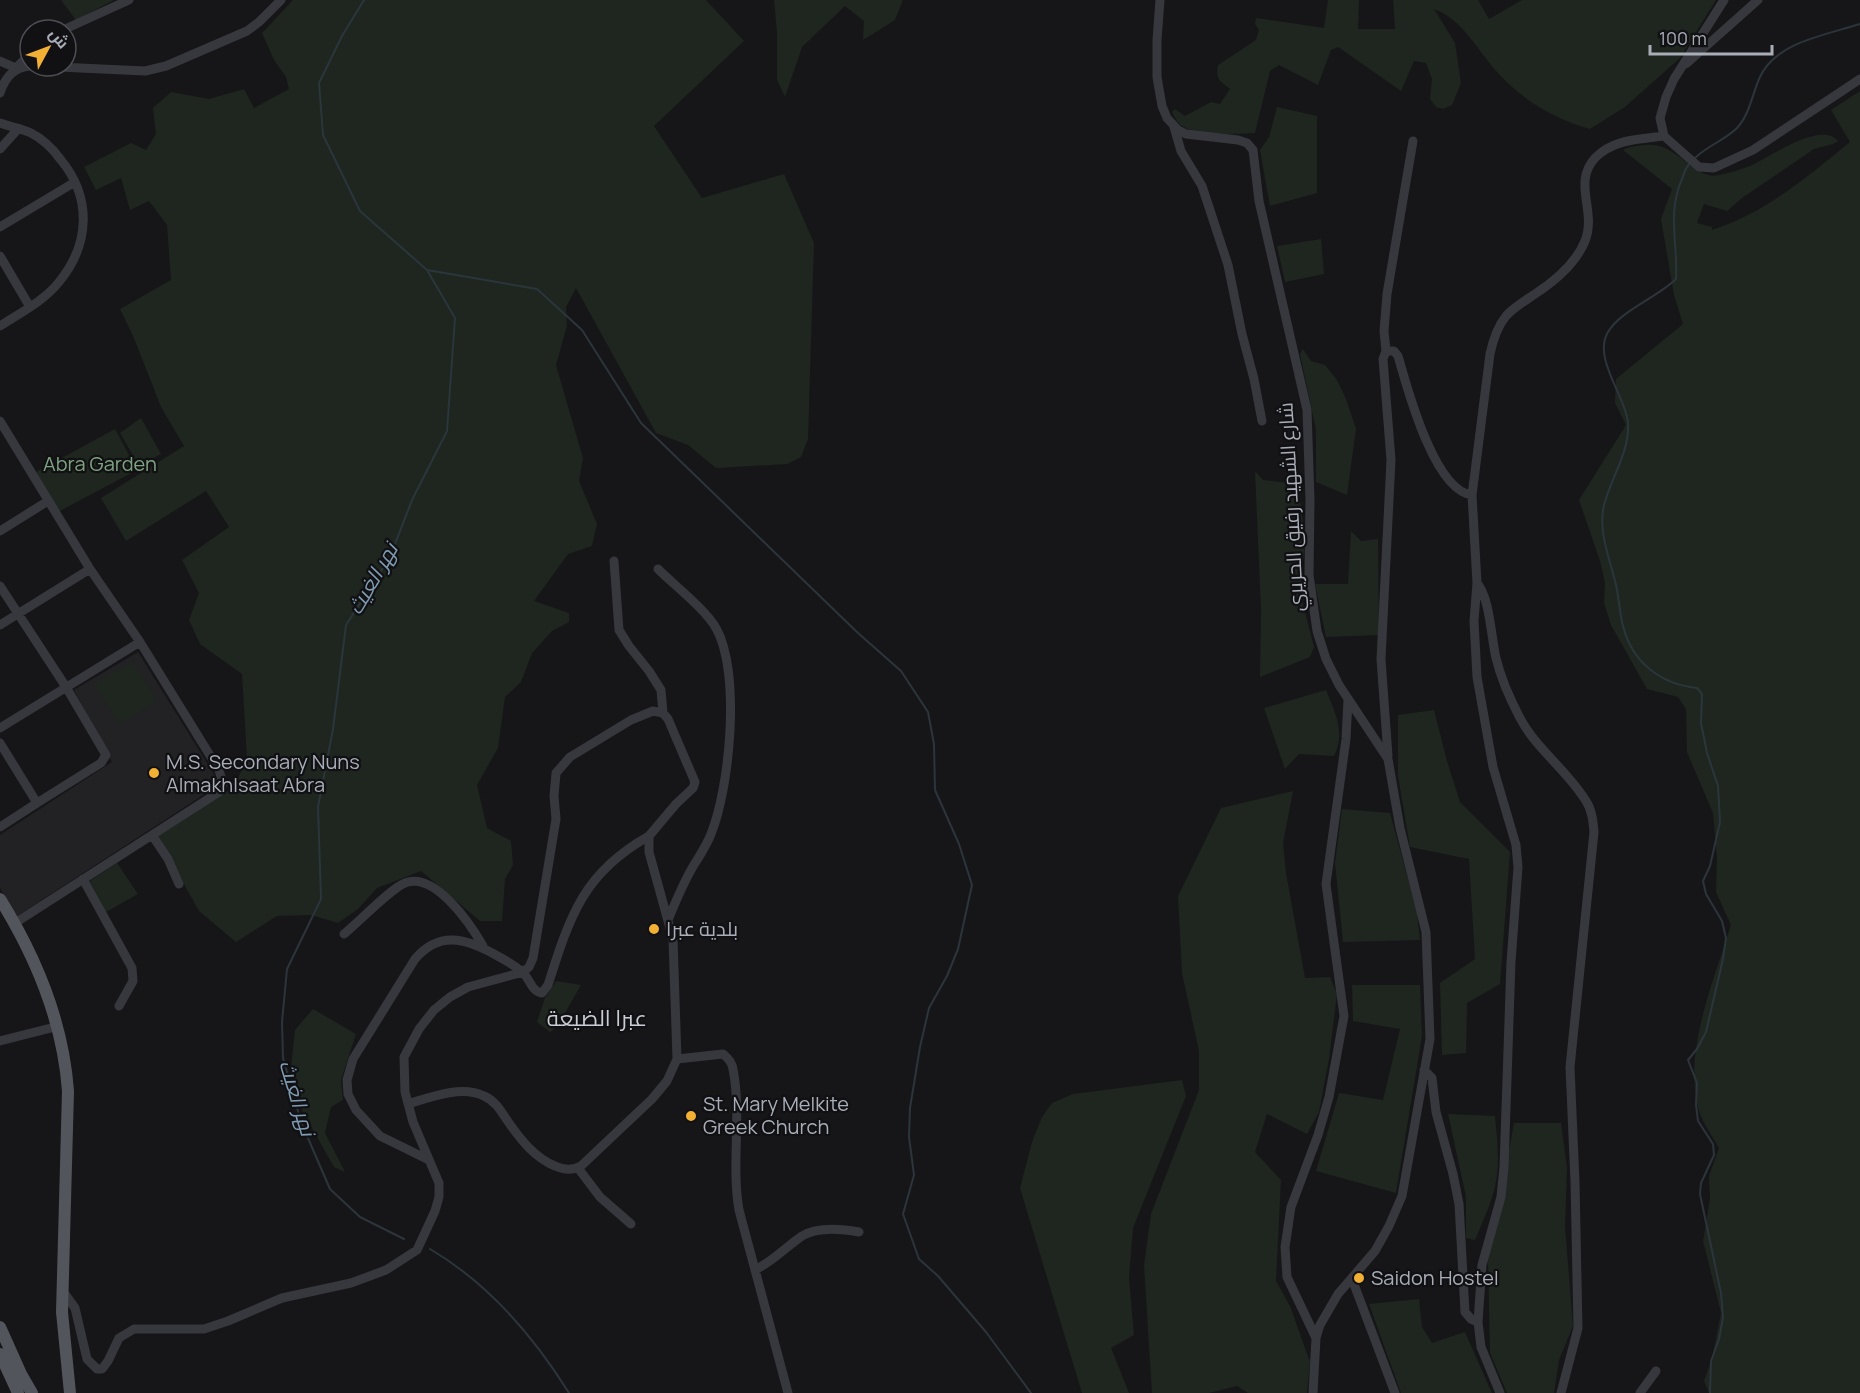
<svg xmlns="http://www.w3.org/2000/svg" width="1860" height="1393" font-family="Manrope,Cairo,sans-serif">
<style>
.built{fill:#222225}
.green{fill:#1e261f}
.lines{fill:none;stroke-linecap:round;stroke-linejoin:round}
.stream{stroke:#2c353c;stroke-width:2}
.minor{stroke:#37383d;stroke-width:9}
.major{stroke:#53555c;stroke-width:12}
.poi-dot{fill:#f2b134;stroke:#111113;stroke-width:2}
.labels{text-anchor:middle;stroke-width:4.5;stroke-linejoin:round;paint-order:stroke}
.park-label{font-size:20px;fill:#7fa381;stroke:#111113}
.street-label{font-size:20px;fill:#a8adb8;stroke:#111113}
.poi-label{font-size:20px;fill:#a8adb8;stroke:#111113;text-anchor:start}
.water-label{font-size:21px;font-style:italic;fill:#7f9bb3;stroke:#111113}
.quarter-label{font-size:22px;fill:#c9ccd4;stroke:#111113}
</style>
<rect width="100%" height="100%" fill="#161618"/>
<path class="built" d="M138 652 220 784 17 916 0 888V835L112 762 74 690Z"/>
<path class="green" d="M61 0H114L76 20Z
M293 0H706L744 41 654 126 702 198 784 174 814 243 808 439 801 457 787 464 716 468 688 445 656 433 576 288 566 307 567 326 556 365 583 458 579 481 597 524 592 546 568 554 534 601 569 613V622L552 631 532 653 521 682 505 697 498 748 477 785 487 828 511 841 513 865 505 879 502 921H480L421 871 377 888 358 909 338 923 311 915 277 916 236 942 199 911 157 836 234 787 247 758 242 674 200 644 189 620 199 593 182 560 229 527 206 491 126 541 101 498 184 446 161 407 134 338 120 309 171 280 167 225 149 201 130 210 121 178 96 190 84 167 131 143 146 150 156 134 153 108 171 92 209 99 244 89 254 108 289 89 286 77 274 60 262 33Z
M774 0H903L895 20 863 40 864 21 845 6 802 47 785 97 777 80V32Z
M1328 0H1359L1358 29H1395L1393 0H1478L1489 19 1522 0H1716L1680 58 1625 107 1590 129C1555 119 1525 102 1499 74 1479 53 1463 19 1434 9L1455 43 1461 83 1452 105 1443 109 1436 107 1430 99 1432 79 1426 63 1414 61 1401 91 1338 47 1331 50 1318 85 1279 65 1270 71 1255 133C1238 134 1199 136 1184 127 1178 124 1175 118 1172 112L1175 109 1185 116 1211 102 1220 104 1230 89C1220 81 1215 79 1218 65L1256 40 1259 30 1255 24 1256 18 1324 28Z
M1860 91V1393H1709L1704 1381 1712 1359 1721 1313 1703 1241 1710 1199 1709 1176 1719 1148C1713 1137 1703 1124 1699 1111 1682 1054 1714 980 1731 925L1716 892 1717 859 1713 813 1687 752 1686 709 1678 697 1647 689 1611 625 1604 603 1605 583 1600 561 1579 500 1626 425 1615 403 1616 379 1683 324 1674 295 1661 219 1672 189 1623 150C1630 146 1637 146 1645 145 1679 142 1693 181 1719 175 1729 173 1740 170 1750 166 1769 158 1820 120 1838 141L1833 144 1814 149 1742 198 1727 211 1704 204 1697 223 1712 227V230C1765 213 1807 177 1850 142L1831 110Z
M1277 107 1317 116V193L1270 206 1260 150 1269 137Z
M1321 239 1324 274 1285 282 1277 246Z
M1303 349 1311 361 1325 365 1337 380 1346 399 1356 429 1347 495 1316 482V430L1300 354Z
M141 418 161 454 139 466 120 433Z
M115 429 137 470 58 512 36 472Z
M1255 471 1263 480 1298 484 1305 540 1300 593 1314 647 1310 657 1260 677 1261 609Z
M1351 531 1361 541 1378 539 1379 635 1326 637 1315 584H1348Z
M133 662 157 701 120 724 94 684Z
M1326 690C1335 712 1346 733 1334 756L1299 754 1285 769 1264 708Z
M1434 710 1447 761 1460 802 1510 852 1500 984 1467 1003 1466 1053 1442 1055 1440 983 1475 959 1469 859 1410 847 1398 776V715Z
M1293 791 1283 843 1286 873 1305 978 1330 977 1337 994 1329 1059 1319 1112 1307 1134 1267 1114 1255 1152 1281 1180 1276 1281 1290 1306 1310 1362 1307 1393H1248L1237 1386 1209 1393H1152L1144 1265 1151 1214 1199 1090V1051L1182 973 1178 896 1221 808Z
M1342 809 1390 813 1417 912 1420 940 1343 942 1335 863Z
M117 863 138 894 106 912 90 881Z
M556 981 581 985 557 1027 550 1032 537 1022 545 998Z
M1352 985H1420L1422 1036 1396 1193 1316 1171 1339 1093 1383 1100 1400 1029 1353 1021Z
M313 1009 356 1034 341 1080 343 1100 331 1107 325 1133 345 1172 334 1167 295 1098 291 1067 295 1030Z
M1182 1080 1186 1096 1133 1228 1129 1278 1134 1335 1111 1348 1129 1393H1082L1020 1188 1032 1142 1042 1117 1052 1103 1073 1094Z
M1448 1114 1495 1116C1497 1138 1500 1161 1496 1182 1492 1202 1483 1221 1475 1240L1466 1238V1197Z
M1514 1123H1561L1567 1168 1565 1226 1573 1326 1559 1360 1554 1393H1507L1490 1353 1488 1262Z
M1419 1299 1422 1327 1432 1343 1465 1332 1492 1393H1401L1369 1304Z"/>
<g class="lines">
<path class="stream" d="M364 0 342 36 319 83 323 135 360 211 427 270 455 318 447 431 412 500 390 557 346 625 333 729 318 807 321 899 287 969 282 1022 283 1058 301 1122 330 1189 360 1217 404 1239
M1695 158C1707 146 1725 140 1737 128 1750 114 1752 94 1760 77 1776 42 1826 35 1860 24
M1691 162C1686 167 1684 172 1682 179 1667 212 1678 244 1676 279 1658 297 1620 311 1608 332 1592 358 1627 399 1628 423 1630 451 1611 478 1604 505 1598 530 1609 557 1615 581 1619 595 1619 611 1623 626 1632 662 1660 684 1697 688L1702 694 1701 723 1707 753 1718 786 1720 822 1710 866 1703 881 1706 894 1722 921 1726 938 1723 959 1706 1032 1697 1049 1688 1060 1697 1083 1696 1105 1698 1121 1713 1144 1714 1155 1701 1183 1700 1194 1721 1293 1723 1318 1719 1339 1711 1361 1710 1393
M427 270 537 289 582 330 641 423 858 633 901 671 928 712 934 744 935 790 959 844 972 885 958 949 947 976 929 1008 920 1047 910 1108 909 1137 914 1175 903 1214 919 1259 938 1276 986 1332 1031 1393
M430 1249C488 1283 534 1337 569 1393"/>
<path class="minor" d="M1160 0 1157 40V77L1162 106 1167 118 1178 130 1186 134 1238 140 1247 143 1253 150 1259 201 1307 410 1310 500 1309 575 1317 631 1326 659 1339 685 1388 759 1400 828 1426 932 1430 1039 1402 1196 1389 1226 1375 1251 1338 1294 1320 1325 1316 1338 1313 1393
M1724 0 1674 79 1666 97 1660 118 1664 136 1699 167 1714 168 1753 150 1860 79
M63 30 129 0
M0 61 16 68 30 54
M1686 64 1758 0
M37 66 145 71 166 66 247 31 259 22 281 0
M0 93C5 77 14 67 30 66
M0 123C10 127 21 128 31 133 43 139 53 149 61 160 92 198 90 244 59 282 44 301 20 313 0 326
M1174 127 1181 151 1202 186 1228 265 1242 334 1254 379 1262 421
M0 149 18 129
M0 227 75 182
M0 256 30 307
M1386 351 1384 331 1387 294 1413 141
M0 421 90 569 140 642 219 770 223 784 219 792 15 923
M0 531 48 501
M614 561 619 630 629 646 649 671 661 690 663 713
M658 569C674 585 705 609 716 628 741 672 730 787 711 834 706 847 698 858 691 870 682 886 675 903 668 920
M1477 583C1490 598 1491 637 1496 658 1501 679 1510 699 1520 718 1537 750 1567 770 1586 801 1592 810 1593 821 1594 832L1570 1067 1575 1182 1578 1328 1561 1393
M0 586 66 687 106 755 101 763 37 803
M0 625 90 569
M0 728 140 642
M0 743 37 803 0 827
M1388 756 1381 659 1391 460 1383 359 1386 351H1394L1398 356C1407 387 1434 491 1472 495
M152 835 168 859 179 884
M83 879 132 968 133 981 119 1006
M344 934C359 922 390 889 405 883 435 871 471 925 483 946
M0 1041 55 1027
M677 1059 723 1054C728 1058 732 1062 733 1069 742 1115 731 1164 739 1210L788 1393
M1424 1070 1432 1078 1436 1112 1453 1174 1459 1204 1465 1312 1471 1319 1478 1322 1482 1265 1501 1197 1504 1167 1511 962 1518 867 1516 845 1493 767 1477 677 1474 621 1477 583 1472 495 1490 354C1493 340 1497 327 1506 316 1514 307 1525 301 1535 294 1555 281 1576 263 1585 241 1597 211 1572 183 1595 158 1613 139 1640 139 1664 136
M429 1160 380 1136 356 1110 348 1094 347 1080 353 1059 415 959C439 931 465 938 494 954 503 959 513 964 521 971 530 977 530 991 542 993L548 985C570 916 583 873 649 836
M578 1168 600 1197 631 1224
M755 1270C773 1261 786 1247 802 1236 817 1227 842 1229 859 1232
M1352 1279 1395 1393
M62 1290 75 1308 87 1359 97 1369H102L108 1361 119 1338 134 1329H204L228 1321 282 1298 351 1283 386 1270 417 1250 435 1211 439 1197V1183L413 1122 405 1092 404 1057 419 1029 434 1010 450 997 468 987 523 972 529 967 533 958 556 819 554 796 556 773 570 757 631 720 653 711 663 713 668 719 695 782 693 788 676 804 649 836V852L673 939 677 1059 667 1081 652 1099 581 1166C572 1171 564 1170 555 1166 535 1158 521 1140 509 1123 502 1113 496 1101 484 1096 461 1085 431 1097 408 1104
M1478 1322 1481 1347 1500 1393
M1316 1338 1287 1277 1285 1247 1291 1207 1318 1135 1329 1097 1344 1016 1326 884 1346 739 1348 700
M1640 1393 1656 1371"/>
<path class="major" d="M0 899C36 957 63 1022 68 1091L62 1312 70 1393
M0 1327 21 1374 32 1393
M0 1354 18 1393"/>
</g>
<g class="poi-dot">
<circle cx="154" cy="773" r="6"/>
<circle cx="654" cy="929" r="6"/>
<circle cx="691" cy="1116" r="6"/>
<circle cx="1359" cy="1278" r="6"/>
</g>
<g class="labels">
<g class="park-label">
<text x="100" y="471">Abra Garden</text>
</g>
<g class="street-label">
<text transform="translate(1291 507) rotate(-93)" y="7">شارع الشهيد رفيق الحريري</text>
</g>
<g class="poi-label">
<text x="166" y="769">M.S. Secondary Nuns<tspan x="166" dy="23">Almakhlsaat Abra</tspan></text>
<text x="666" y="936">بلدية عبرا</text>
<text x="703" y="1111">St. Mary Melkite<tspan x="703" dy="23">Greek Church</tspan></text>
<text x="1371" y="1285">Saidon Hostel</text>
</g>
<g class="water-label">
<text transform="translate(373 579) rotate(-60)" y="7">نهر الغيث</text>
<text transform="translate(297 1098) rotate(73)" y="7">نهر الغيث</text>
</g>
<g class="quarter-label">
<text x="597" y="1026">عبرا الضيعة</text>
</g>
</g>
<g transform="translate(48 48) rotate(49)"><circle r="28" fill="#111113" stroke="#4d4f55" stroke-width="1.5"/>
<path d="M0-4.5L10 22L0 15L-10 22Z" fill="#f2b134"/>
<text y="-9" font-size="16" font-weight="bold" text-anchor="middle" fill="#a8adb8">ش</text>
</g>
<path d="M1650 45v9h122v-9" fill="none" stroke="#a8adb8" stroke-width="3"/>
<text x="1659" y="45" font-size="18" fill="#a8adb8" stroke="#111113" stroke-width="4.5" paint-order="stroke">100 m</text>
</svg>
